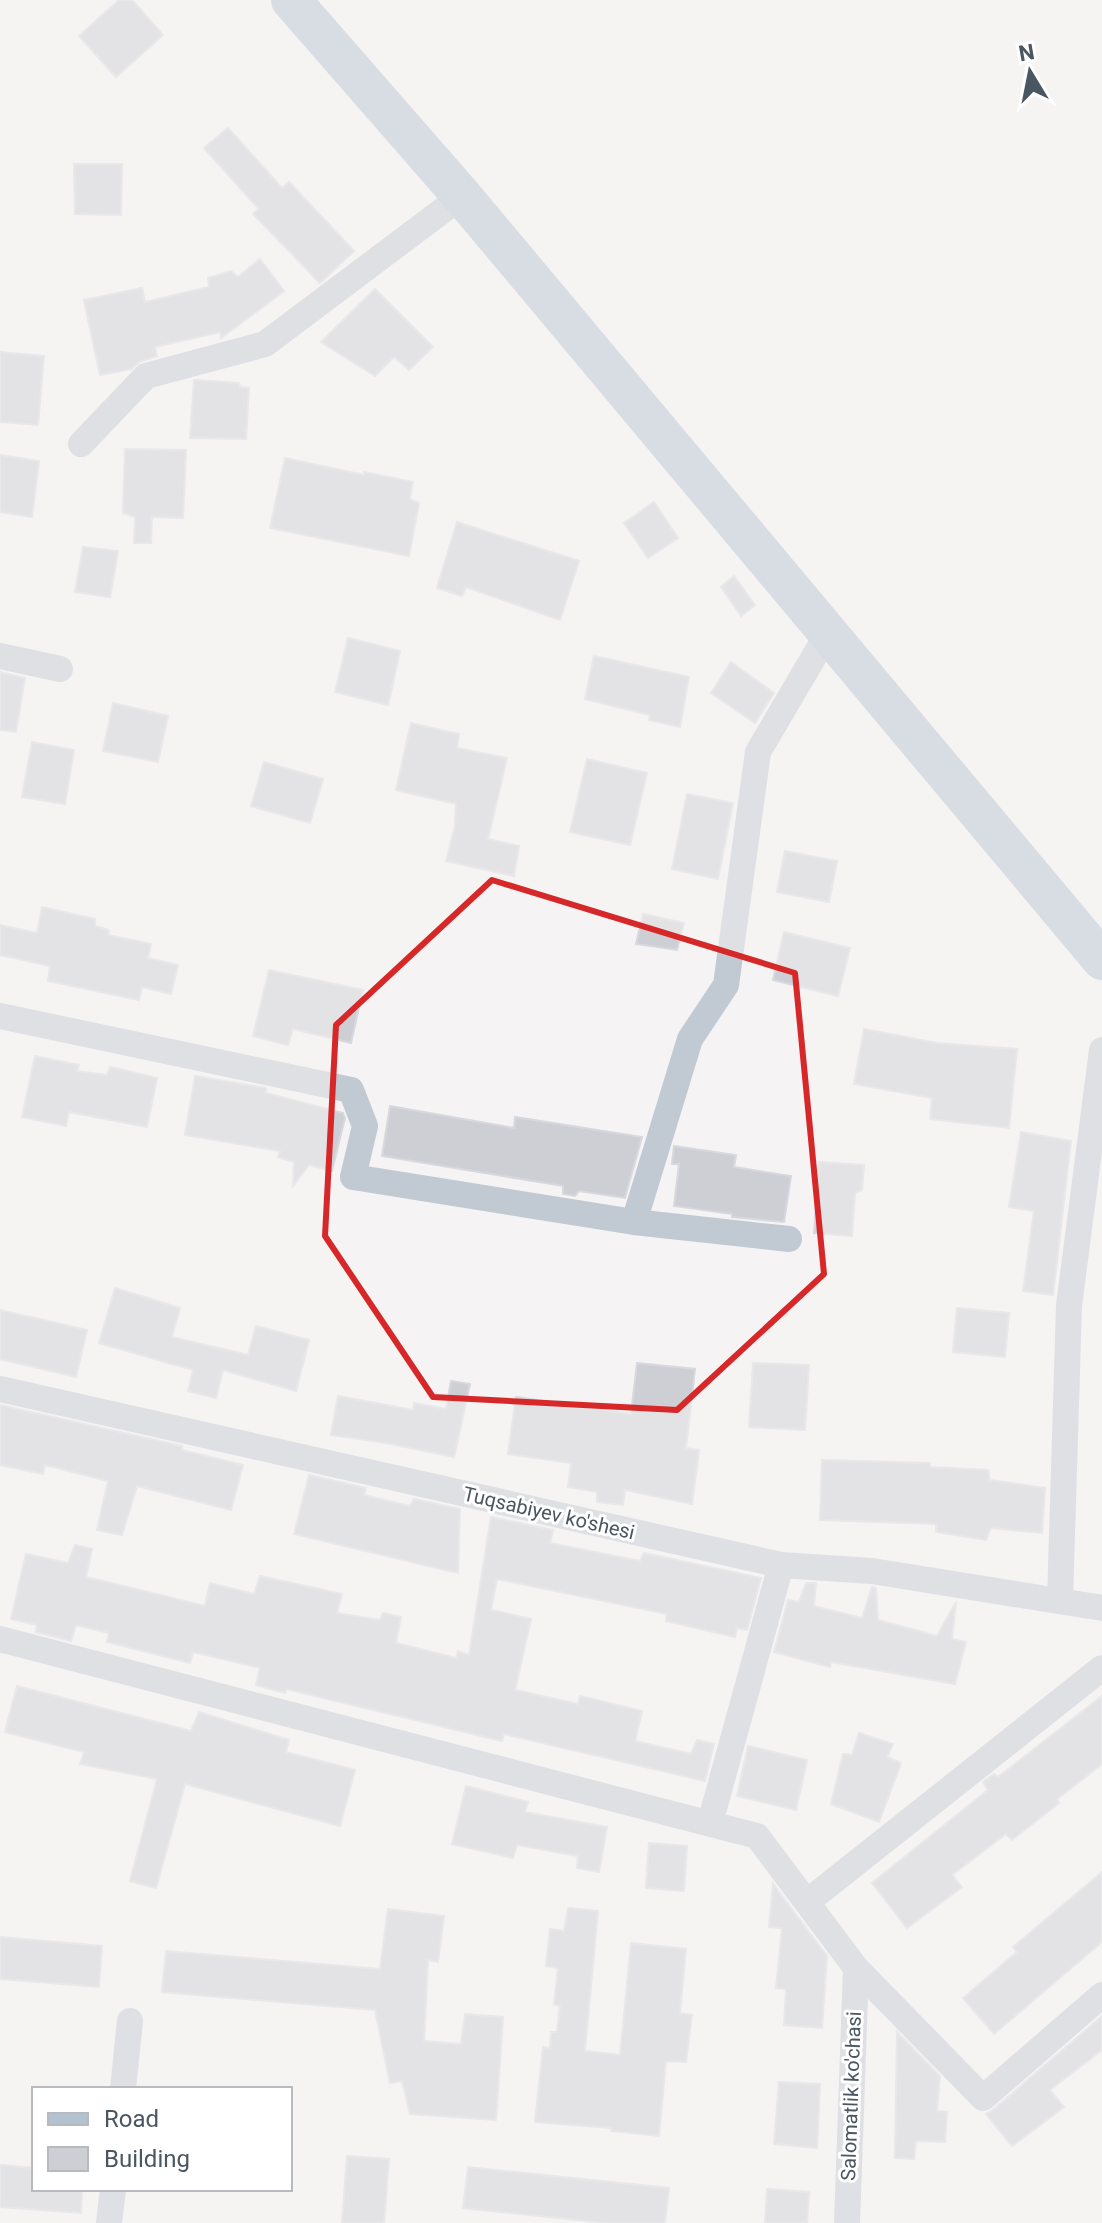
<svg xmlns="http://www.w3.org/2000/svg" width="1102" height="2223" font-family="Roboto,sans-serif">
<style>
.building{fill:#cdcfd5;stroke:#d7d9de;stroke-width:2}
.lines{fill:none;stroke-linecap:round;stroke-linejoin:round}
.minor{stroke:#c1cad2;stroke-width:26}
.primary{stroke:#b3c2d1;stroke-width:40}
.marked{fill:none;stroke:#d62828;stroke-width:6;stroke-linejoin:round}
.labels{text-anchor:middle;stroke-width:6;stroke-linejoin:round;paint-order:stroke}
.street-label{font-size:20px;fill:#4a5661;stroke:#fff}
</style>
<rect width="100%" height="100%" fill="#f5f3f3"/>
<path class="building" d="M119 0H132L163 35 116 77 79 36Z
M228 128 282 188 289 182 354 251 320 283 253 214 259 209 204 148Z
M74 164H122L121 215 75 214Z
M260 259 284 291 221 338 220 332 155 347 157 356 141 361 131 369 100 375 84 300 142 288 145 302 209 287 208 278 231 271 238 277Z
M375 289 433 347 409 370 394 357 375 376 321 342Z
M0 352 44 356 38 425 0 422Z
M194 380 239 383 240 387 249 388 246 439 190 438Z
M125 449 186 450 183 518 152 517 151 543H134L135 517 123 513Z
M0 455 39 461 32 517 0 512Z
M285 458 364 475V472L413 482 410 499 419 503 409 556 270 528Z
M654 502 678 538 648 558 624 523Z
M457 522 579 561 560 620 466 587 462 596 437 588Z
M83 547 118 551 110 597 75 592Z
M734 576 755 605 741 616 721 587Z
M348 638 400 651 388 705 335 692Z
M594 656 689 677 680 727 649 720 650 715 585 699Z
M731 662 774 693 755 723 711 693Z
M0 672 25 678 16 732 0 730Z
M113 703 168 716 158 762 103 751Z
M411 723 459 734 457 748 507 758 488 839 519 846 514 876 446 861 455 826 456 804 396 790Z
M32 742 74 750 65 804 22 797Z
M587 759 647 773 630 845 570 832Z
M264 762 323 779 310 823 251 806Z
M687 794 733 803 718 879 672 869Z
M785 851 837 861 829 902 777 892Z
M42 907 95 919V926L109 930 108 935 151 944 148 958 178 965 171 994 142 987 139 1000 48 981 50 966 0 955V925L37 933Z
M643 914 684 923 677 950 636 944Z
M784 932 850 948 838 996 773 980Z
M269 970 363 990 351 1043 293 1029 288 1045 253 1036Z
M864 1029 937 1043 1017 1049 1009 1128 930 1119 932 1098 854 1084Z
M35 1056 79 1065 77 1071 107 1075 110 1067 157 1078 147 1127 69 1112 66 1126 22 1117Z
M195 1076 266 1088V1093L343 1113 345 1118 332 1171 309 1165 293 1186 294 1162 278 1157 280 1151 185 1135Z
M390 1106 514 1128 515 1117 642 1137 625 1198 579 1191 575 1196 563 1194V1186L382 1156Z
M1021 1132 1071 1141 1053 1295 1023 1291 1034 1211 1009 1207Z
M674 1146 736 1155 734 1167 791 1176 784 1222 732 1217V1214L674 1206 679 1164H672Z
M819 1162 864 1165 862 1190 855 1193 852 1236 814 1233Z
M115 1288 180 1308 172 1337 248 1355 256 1326 309 1340 296 1391 223 1370 216 1398 188 1391 193 1370 99 1343Z
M957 1308 1009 1313 1005 1357 953 1352Z
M0 1310 87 1330 76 1377 0 1359Z
M637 1363 695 1369 686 1448 699 1450 692 1504 625 1490 623 1505 597 1502V1492L568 1487 571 1463 508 1454 516 1397 631 1414Z
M753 1363 809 1365 805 1430 749 1427Z
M451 1381 470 1384 454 1457 386 1443 331 1435 338 1396 413 1410 414 1403 446 1409Z
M0 1405 182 1446V1450L243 1465 231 1510 137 1486 122 1535 97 1530 108 1481 45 1465 43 1474 0 1465Z
M822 1460 930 1463V1467L988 1470 990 1480 1045 1488 1042 1533 991 1528 986 1540 936 1532V1524L820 1520Z
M309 1475 366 1488 364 1495 410 1506 414 1499 460 1509 458 1573 294 1534Z
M491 1517 553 1530 550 1543 640 1561 644 1553 761 1578 747 1630 737 1628 735 1637 666 1621 667 1614 497 1579 491 1610 531 1619 515 1690 578 1704 580 1696 642 1711 635 1741 691 1754 697 1740 714 1744 705 1781 504 1734 502 1741 286 1689 285 1693 256 1685 260 1668 193 1652 190 1663 107 1642 109 1633 76 1625 71 1641 36 1632 37 1625 11 1619 26 1554 68 1563 75 1545 92 1549 86 1577 205 1606 210 1583 254 1594 260 1576 342 1594 337 1613 380 1620 383 1613 401 1617 396 1643 456 1658 458 1651 469 1655Z
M806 1583H816L814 1606 862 1618 872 1587 876 1588 878 1620 937 1636 956 1602 952 1639 966 1642 955 1684 831 1662 830 1667 774 1652 788 1600 799 1602Z
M17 1686 191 1731 199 1712 289 1740 286 1752 355 1770 340 1826 185 1784 156 1888 130 1881 157 1779 80 1764 84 1752 5 1732Z
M1102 1696V1764L1057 1799 1059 1803 1012 1840 1006 1834 952 1875 962 1887 907 1928 872 1883 988 1790 983 1782 994 1774 998 1777Z
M859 1733 893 1744 887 1757 901 1763 879 1822 831 1804 843 1754 852 1755Z
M748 1746 807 1760 796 1810 737 1796Z
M466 1786 528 1802 525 1812 607 1827 599 1872 577 1868 578 1856 517 1845 513 1858 452 1844Z
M649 1843 687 1846 684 1891 646 1888Z
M1102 1872V1942L994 2034 963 1998 1017 1952 1013 1947Z
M773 1884 827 1956 822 2028 784 2025 786 1989 776 1988 782 1928 769 1927Z
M568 1908 598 1911 585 2051 620 2055 631 1943 686 1949 680 2013 692 2015 686 2062 666 2061 659 2136 611 2131 612 2128 535 2122 543 2047 550 2048 551 2032H557L560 2006 554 2004 558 1968 546 1966 550 1929 564 1931Z
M388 1909 444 1916 438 1962 428 1960 424 2041 461 2044 465 2014 503 2017 496 2120 410 2114 402 2081 390 2083 375 2010 162 1992 166 1951 380 1969Z
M0 1937 102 1946 99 1987 0 1979Z
M1102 2016V2050L1050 2090 1064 2107 1012 2146 986 2114 993 2110Z
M897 2032 940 2076 937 2111 947 2112 945 2142 916 2141 914 2159 895 2158Z
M779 2082 820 2084 817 2148 774 2144Z
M347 2156 389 2159 384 2223H342Z
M0 2165 34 2168V2189H82L81 2213 0 2207Z
M468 2167 669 2188 665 2223H606L463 2208Z
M767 2189 809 2192 807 2223H765Z"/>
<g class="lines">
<path class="minor" d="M81 444 146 376 265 344 462 196
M0 656 60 669
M0 1016 351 1090 365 1126 353 1177 634 1222 789 1239
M634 1222 690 1039 726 985 758 752 828 633
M0 1389 781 1565 872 1571 1102 1608
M1060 1600 1069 1306 1102 1050
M0 1639 757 1836 856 1968 983 2098 1102 1995
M710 1823 781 1565
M807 1902 1102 1668
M123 2089 130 2021
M109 2223 113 2189
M847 2223 856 1968"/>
<path class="primary" d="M291 0 462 196 1102 960"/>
</g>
<path d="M0 0H1102V2223H0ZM492 880 795 973 824 1274 677 1410 433 1397 325 1236 336 1025Z" fill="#f5f3f3" fill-opacity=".55" fill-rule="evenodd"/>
<path class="marked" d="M492 880 795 973 824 1274 677 1410 433 1397 325 1236 336 1025Z"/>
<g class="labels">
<g class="street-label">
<text transform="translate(549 1513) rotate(13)" y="7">Tuqsabiyev ko'shesi</text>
<text transform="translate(851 2096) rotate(-88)" y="7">Salomatlik ko'chasi</text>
</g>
</g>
<rect x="32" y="2087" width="260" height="104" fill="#ffffff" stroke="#b7bbc0" stroke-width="2"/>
<rect x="48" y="2113" width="40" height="12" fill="#b3c2d1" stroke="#b7bbc0" stroke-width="2"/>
<text x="104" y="2127" font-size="24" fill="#4a5661">Road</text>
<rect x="48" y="2147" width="40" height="24" fill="#cdcfd5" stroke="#b7bbc0" stroke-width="2"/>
<text x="104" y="2167" font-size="24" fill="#4a5661">Building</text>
<g transform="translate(1030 72) rotate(350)" stroke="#ffffff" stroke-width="6" paint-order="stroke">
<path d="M0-6L14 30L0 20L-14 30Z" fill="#4a5661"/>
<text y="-12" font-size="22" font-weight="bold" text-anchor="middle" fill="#4a5661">N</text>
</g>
</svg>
